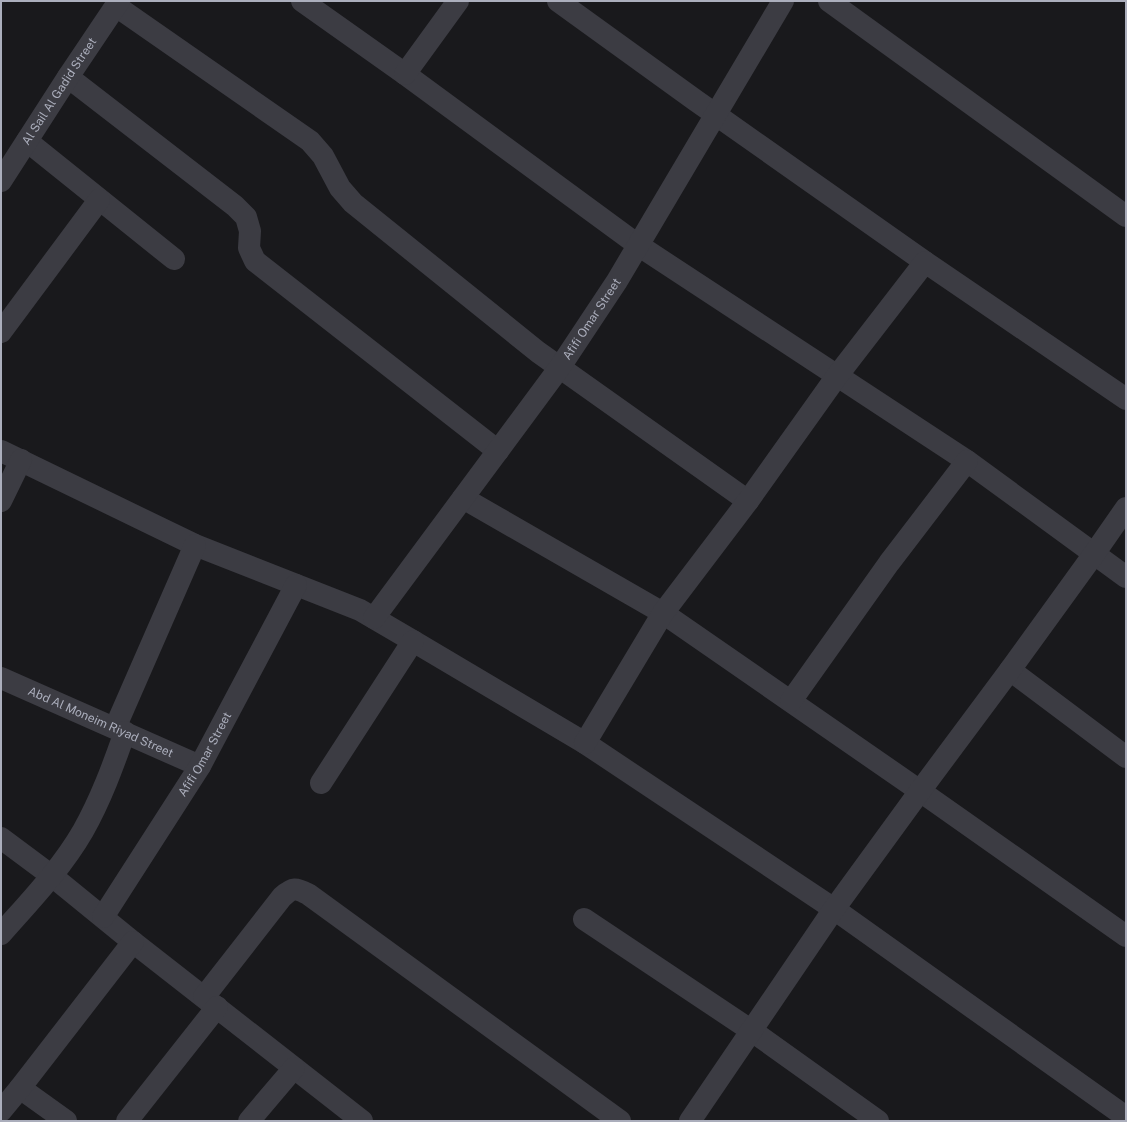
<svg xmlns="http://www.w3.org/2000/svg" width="1127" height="1122" font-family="'Public Sans',sans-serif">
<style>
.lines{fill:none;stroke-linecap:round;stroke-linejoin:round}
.minor{stroke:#3c3c43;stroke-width:22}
.labels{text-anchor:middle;stroke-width:3.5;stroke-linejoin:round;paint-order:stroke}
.street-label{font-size:12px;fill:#abaebc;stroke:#141417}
</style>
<rect width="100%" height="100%" fill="#19191c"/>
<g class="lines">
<g class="minor">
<path d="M302 1 405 74 638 245 967 461 1126 577"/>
<path d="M558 1 695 100 925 262"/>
<path d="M829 1 1126 216"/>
<path d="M116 6 310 141 323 156 340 188 353 203 538 352 748 501"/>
<path d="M405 74 458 1"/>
<path d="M68 77 235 206 246 217 250 231 249 248 255 261 498 451"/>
<path d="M27 141 174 259"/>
<path id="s1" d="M1 181 68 77 119 1"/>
<path d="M1 332 99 200"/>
<path d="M1 451 195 545 360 610 413 641 585 743 834 909 1126 1117"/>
<path d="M463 498 663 613 920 791 1126 936"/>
<path d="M1 501 21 460"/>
<path id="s2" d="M374 618 560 367 617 281 783 1"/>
<path d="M1010 670 1126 757"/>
<path id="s3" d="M1 678 200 766"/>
<path d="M791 701 889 563 967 461"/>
<path d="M115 728 195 545"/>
<path d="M585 743 663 613 748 501 837 376 925 262 1126 399"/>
<path d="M321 783 413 641"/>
<path d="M1 838 52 876 133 942 362 1121"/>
<path id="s4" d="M103 917 200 766 296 585"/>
<path d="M584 919 752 1031 878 1121"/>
<path d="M1 934C30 901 61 869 83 831 101 799 113 766 125 732"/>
<path d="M204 997 282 897C293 887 296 888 308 894L620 1121"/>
<path d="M20 1088 66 1121"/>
<path d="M1 1111 20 1088 133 942"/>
<path d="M127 1121 217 1007"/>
<path d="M249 1121 294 1068"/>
<path d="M690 1121 834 909 920 791 1010 670 1094 554 1126 508"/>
</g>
</g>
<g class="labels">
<g class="street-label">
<text dy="4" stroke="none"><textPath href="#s1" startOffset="107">Al Sail Al Gadid Street</textPath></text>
<text dy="4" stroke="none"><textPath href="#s2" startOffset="370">Afifi Omar Street</textPath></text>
<text dy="4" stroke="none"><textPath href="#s3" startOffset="109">Abd Al Moneim Riyad Street</textPath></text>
<text dy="4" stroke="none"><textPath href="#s4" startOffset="192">Afifi Omar Street</textPath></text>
</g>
</g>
<rect width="1127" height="1122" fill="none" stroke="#abaebc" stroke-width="4"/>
</svg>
